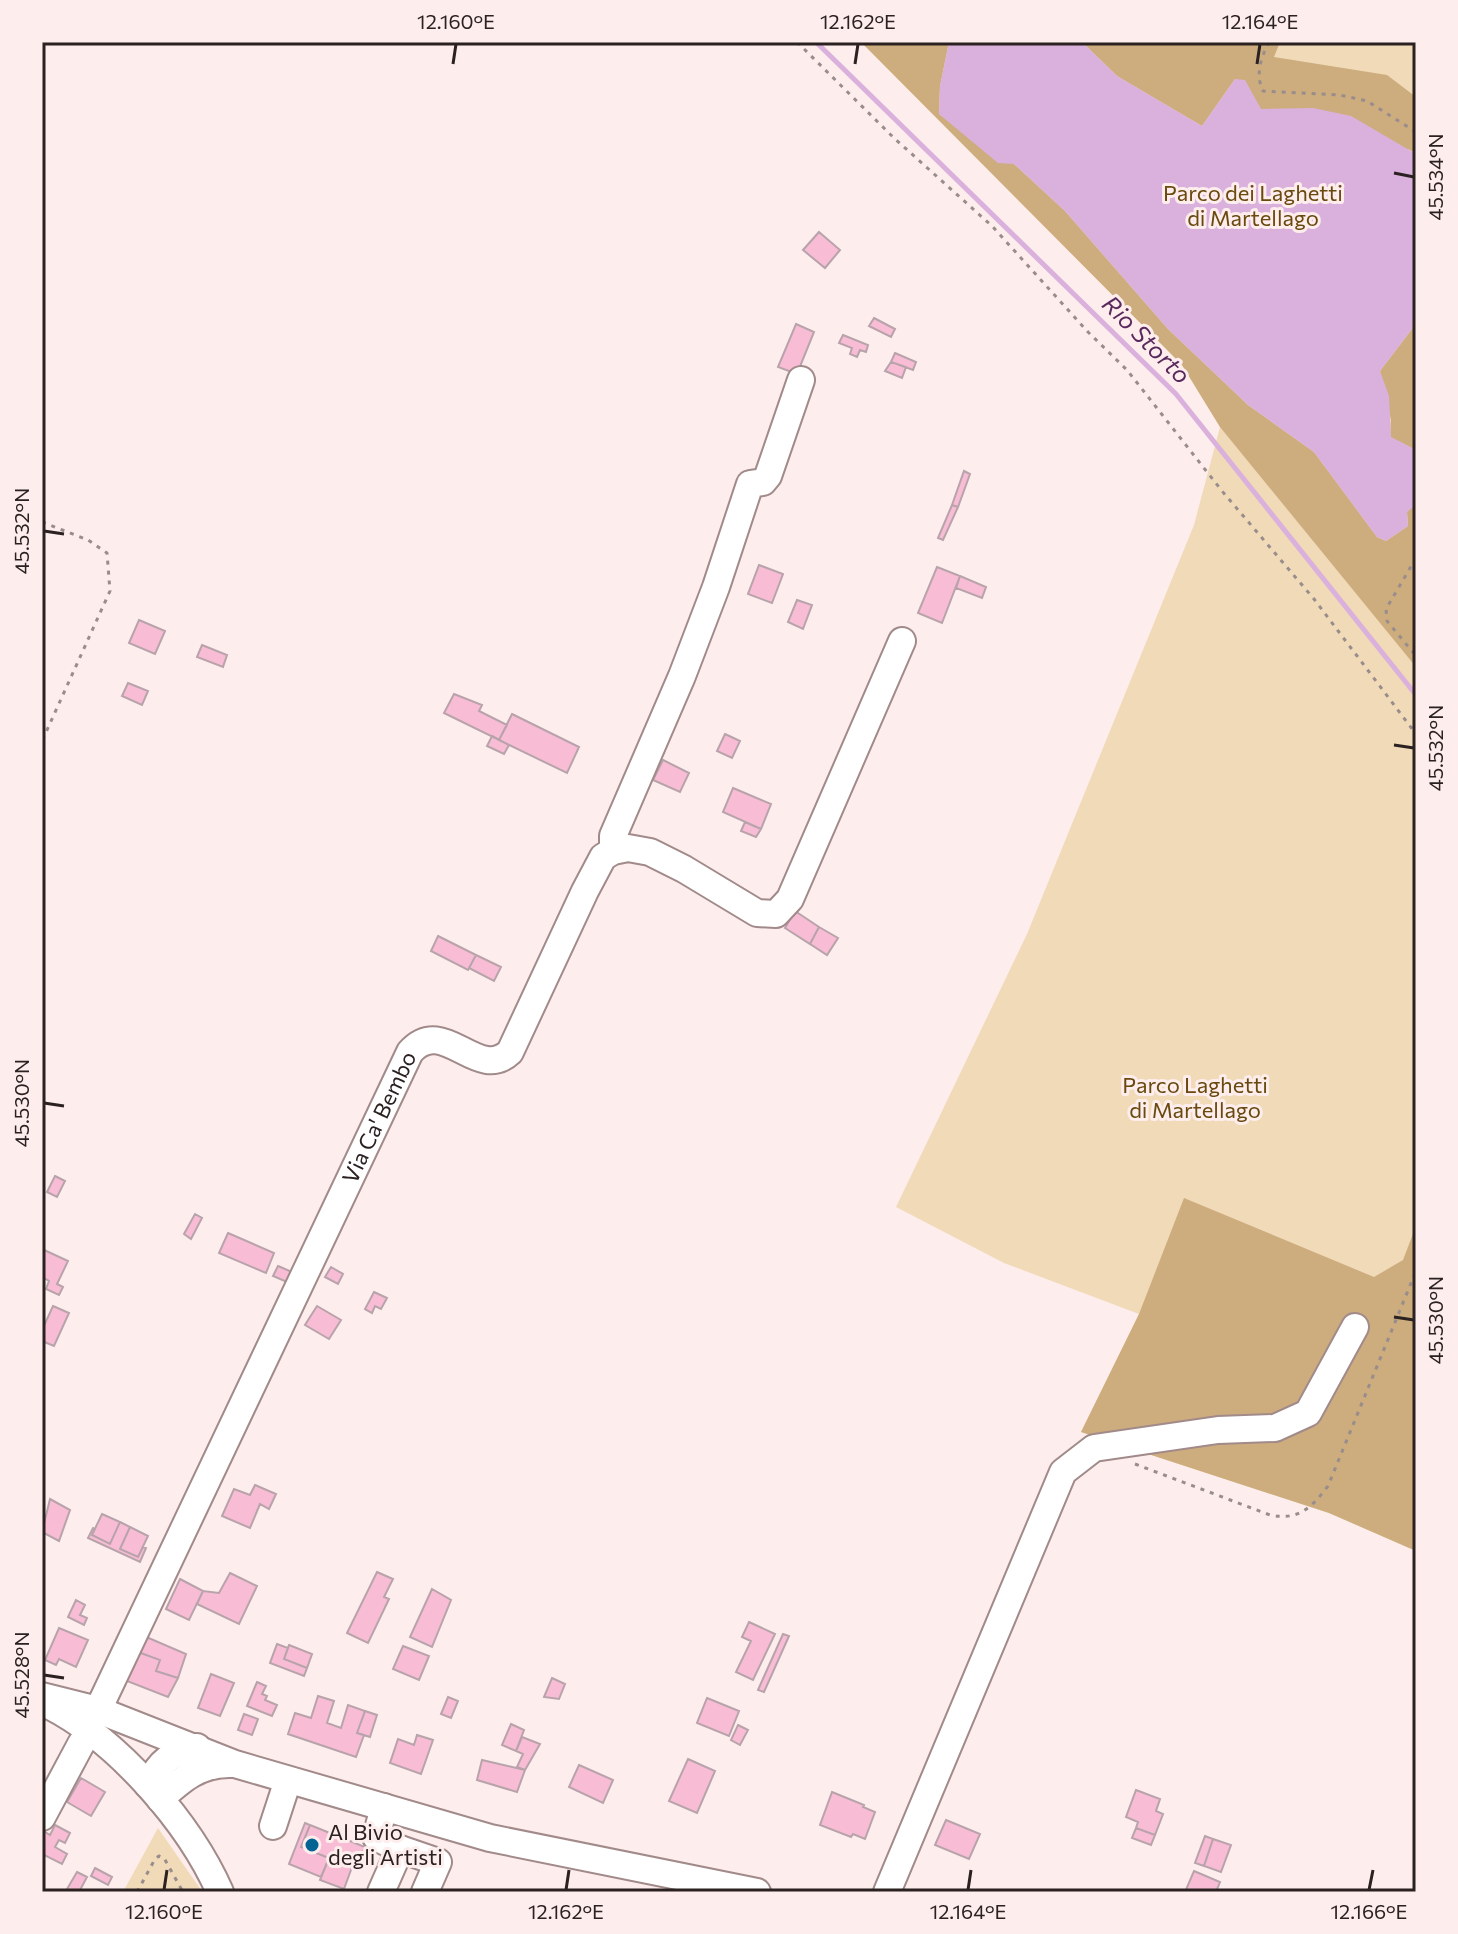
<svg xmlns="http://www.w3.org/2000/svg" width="1458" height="1934" font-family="Commissioner,sans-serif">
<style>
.green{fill:#f1dab8}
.forest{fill:#cdad7e}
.water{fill:#dab1dc}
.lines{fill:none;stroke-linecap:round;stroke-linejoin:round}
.stream{stroke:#dab1dc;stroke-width:5}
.building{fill:#f8bdd5;stroke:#b8a3ab;stroke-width:2}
.minor-casing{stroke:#a18a89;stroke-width:30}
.path{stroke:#998d8c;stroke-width:3;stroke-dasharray:4 6;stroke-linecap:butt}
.minor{stroke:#fff;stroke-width:26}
.ticks{fill:none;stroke:#2a2120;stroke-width:3}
.poi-dot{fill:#036393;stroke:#fdeded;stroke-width:3}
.labels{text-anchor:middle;stroke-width:6;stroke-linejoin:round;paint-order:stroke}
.park-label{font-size:22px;fill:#69490e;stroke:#fdeded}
.street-label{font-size:22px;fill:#2a2120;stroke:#fdeded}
.poi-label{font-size:22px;fill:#2a2120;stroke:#fdeded;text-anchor:start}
.water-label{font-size:24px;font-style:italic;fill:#59295d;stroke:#fdeded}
.neatline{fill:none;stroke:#2a2120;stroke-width:3}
.ticks-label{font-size:20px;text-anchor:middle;fill:#2a2120}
</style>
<rect width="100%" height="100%" fill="#fdeded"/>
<path class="green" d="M861 42H1416V1551L1329 1513 1081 1432 1139 1314 1004 1263 896 1207 1027 934 1194 525 1220 427 1182 365Z
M158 1828 199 1887 202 1892H123Z"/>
<path class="forest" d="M861 42H949L940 86 939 114 1014 164 1065 211 1168 329 1248 405 1314 452 1377 537 1386 541 1408 526 1407 512 1413 506 1416 508V667L1220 427 1182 365Z
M1082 42H1280L1274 57 1387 75 1416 97V154L1410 150 1261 109 1235 79 1202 126 1117 76Z
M1416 312V450L1390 437 1391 420 1380 371 1412 329Z
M1184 1198 1374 1277 1403 1260 1416 1226V1551L1329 1513 1081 1432 1139 1314Z"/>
<path class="water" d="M949 42H1082L1117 76 1202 126 1235 79 1245 80 1261 109 1313 108 1351 116 1416 154V312L1412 329 1380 371 1389 396 1391 437 1416 450V508L1413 507 1407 512 1408 526 1386 541 1377 537 1314 452 1248 405 1168 329 1065 211 1014 164 998 163 939 114 940 86Z"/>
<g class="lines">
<path class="stream" d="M816 42 1176 394 1416 695"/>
</g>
<path class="building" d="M819 232 840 250 825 268 803 250Z
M874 318 895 329 891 337 869 326Z
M796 324 814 332 797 374 778 367Z
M843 335 868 345 866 352 860 350 857 357 850 354 852 348 839 343Z
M895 353 916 362 913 370 891 362Z
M891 362 906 367 902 378 885 371Z
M964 471 970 474 958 507 952 505Z
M952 505 958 507 943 540 938 538Z
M759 565 783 574 772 603 748 594Z
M937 567 960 576 942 623 918 613Z
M960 576 986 587 982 598 956 588Z
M797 600 812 605 803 629 788 622Z
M139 620 165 631 155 654 129 643Z
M202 645 227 655 223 667 197 657Z
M128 683 148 691 142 705 122 696Z
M454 694 482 705 479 711 507 725 499 740 444 713Z
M512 714 579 747 567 773 499 740Z
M725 734 740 741 732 758 717 751Z
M492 736 509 745 504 754 487 746Z
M663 760 689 773 680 792 653 780Z
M733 788 771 804 761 829 723 812Z
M745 822 761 829 756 837 741 831Z
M795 911 819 927 810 944 785 928Z
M819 927 838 938 827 955 810 944Z
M438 936 476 955 468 970 431 951Z
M476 955 501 967 494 981 469 968Z
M55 1176 65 1181 57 1197 47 1192Z
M195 1214 202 1218 191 1239 184 1234Z
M228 1233 274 1253 266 1273 219 1253Z
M42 1249 68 1261 57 1284 63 1287 59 1295 46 1289 49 1281 42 1277Z
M278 1266 292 1272 287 1282 273 1276Z
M331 1267 343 1274 338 1284 325 1277Z
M374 1292 387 1298 381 1309 375 1306 372 1313 365 1309Z
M53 1306 69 1313 54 1346 42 1341V1330Z
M317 1306 341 1320 329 1339 305 1325Z
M255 1485 276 1494 269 1509 260 1504 250 1528 222 1516 234 1489 250 1495Z
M50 1499 70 1510 59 1541 42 1532Z
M102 1514 120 1522 110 1544 92 1535Z
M120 1522 130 1527 120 1549 138 1557 143 1547 146 1548 140 1562 88 1538 93 1528 95 1529 92 1535 110 1544Z
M130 1527 148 1536 138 1557 120 1549Z
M377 1572 393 1579 384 1597 389 1599 368 1643 347 1633Z
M230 1573 257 1586 239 1624 197 1604 203 1591 219 1593Z
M180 1579 203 1591 189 1620 166 1609Z
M432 1589 451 1600 432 1647 410 1637Z
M76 1600 85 1605 80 1615 87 1618 84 1625 68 1617Z
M749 1622 775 1634 753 1680 736 1672 751 1641 742 1637Z
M59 1628 88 1640 76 1667 59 1659 56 1665 45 1660Z
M783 1634 789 1636 764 1692 758 1690Z
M144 1636 186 1654 178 1678 156 1671 160 1660 138 1652Z
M277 1644 288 1648 284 1659 307 1668 304 1676 270 1663Z
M289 1645 312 1654 307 1668 284 1659Z
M403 1646 429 1656 419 1680 393 1669Z
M138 1652 160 1660 156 1671 178 1678 168 1697 127 1681Z
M211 1674 234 1683 220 1716 198 1708Z
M552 1678 565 1684 559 1699 544 1697Z
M257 1682 266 1686 262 1694 267 1696 265 1700 277 1705 272 1716 247 1706Z
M318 1696 334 1701 327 1723 341 1728 348 1705 365 1711 357 1733 364 1735 356 1757 288 1734 295 1713 311 1718Z
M448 1697 458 1701 451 1718 441 1714Z
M707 1698 739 1711 729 1736 697 1723Z
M365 1711 377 1715 370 1737 357 1733Z
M244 1714 258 1719 252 1735 238 1730Z
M511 1724 524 1730 516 1751 502 1745Z
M738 1725 748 1730 740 1745 731 1740Z
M417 1735 433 1740 421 1774 390 1763 398 1739 414 1745Z
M522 1737 540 1744 525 1770 517 1767 523 1754 516 1751Z
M688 1759 715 1771 697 1813 669 1801Z
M482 1760 525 1770 517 1792 477 1780Z
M579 1765 613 1780 603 1803 569 1787Z
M81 1778 105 1792 91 1816 67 1802Z
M1136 1790 1160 1799 1156 1811 1163 1814 1155 1835 1136 1828 1138 1822 1126 1817Z
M832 1792 864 1805 863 1807 875 1812 865 1839 853 1834 851 1837 820 1825Z
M946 1820 980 1834 969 1859 935 1845Z
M305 1823 310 1825 301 1847 329 1858 321 1877 289 1864Z
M55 1825 70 1833 65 1843 59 1840 55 1847 67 1854 62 1864 42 1854V1830L50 1835Z
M310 1825 365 1847 356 1869 301 1847Z
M1136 1828 1155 1835 1151 1845 1132 1838Z
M1205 1836 1213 1839 1204 1866 1195 1863Z
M1213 1839 1231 1845 1221 1872 1204 1866Z
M329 1858 352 1867 344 1889 320 1880Z
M95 1868 112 1877 108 1885 91 1876Z
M1194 1871 1220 1882 1216 1892H1185Z
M77 1872 87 1877 79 1892H73L67 1889Z"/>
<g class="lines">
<g class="minor-casing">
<g id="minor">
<path d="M613 851V836L682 676 716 587 750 484 763 482 768 476 801 380"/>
<path d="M42 1696 98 1710 235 1764 490 1838 757 1892"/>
<path d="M50 1706C118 1741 189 1822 220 1892"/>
<path id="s1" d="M98 1710 410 1052C444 1014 477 1083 510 1052L585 891 603 857 613 851 628 848 650 852 684 869 757 913 776 914 790 899 902 641"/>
<path d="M148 1785C160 1761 171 1753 197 1747"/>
<path d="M160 1799C182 1779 200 1763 232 1764"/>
<path d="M384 1807 376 1837 400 1849 438 1862 425 1892"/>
<path d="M42 1817 81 1744 90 1731"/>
<path d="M273 1826 288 1780"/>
<path d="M381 1892 400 1849"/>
<path d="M887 1892 1063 1472 1094 1448 1218 1430 1275 1428 1308 1413 1355 1327"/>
</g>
</g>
<path class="path" d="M797 42 894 138 992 226 1088 332 1127 370 1222 491 1314 599 1416 734
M1269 42C1261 57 1255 75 1263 91L1340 95 1367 101 1416 132
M42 522 88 540 107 553 110 591 42 741
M1416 558 1386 609 1387 621 1416 656
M1135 1464 1270 1515C1299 1521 1312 1507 1328 1486L1416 1271
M137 1892 155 1859 159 1856 164 1858 183 1892"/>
<use href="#minor" class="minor"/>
</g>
<path class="ticks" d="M453 64 456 44M855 64 858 44M1257 64 1260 44M1394 173 1414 177M44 531 64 534M1394 745 1414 748M44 1103 64 1106M1394 1317 1414 1320M44 1675 64 1678M164 1890 167 1870M566 1890 569 1870M968 1890 971 1870M1369 1890 1373 1870"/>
<circle class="poi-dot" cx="312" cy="1845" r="8"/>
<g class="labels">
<g class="park-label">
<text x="1253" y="201">Parco dei Laghetti<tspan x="1253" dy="25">di Martellago</tspan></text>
<text x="1195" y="1093">Parco Laghetti<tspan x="1195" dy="25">di Martellago</tspan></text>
</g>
<g class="street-label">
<text dy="8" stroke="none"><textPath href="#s1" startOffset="656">Via Ca' Bembo</textPath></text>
</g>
<g class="poi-label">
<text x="328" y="1840">Al Bivio<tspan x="328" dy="25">degli Artisti</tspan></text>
</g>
<g class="water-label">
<text transform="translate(1146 340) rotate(45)" y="8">Rio Storto</text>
</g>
</g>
<rect width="1458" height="1934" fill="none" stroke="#fdeded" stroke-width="88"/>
<rect x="44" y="44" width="1370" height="1846" class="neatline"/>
<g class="ticks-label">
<text x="456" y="29">12.160°E</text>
<text x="858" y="29">12.162°E</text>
<text x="1260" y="29">12.164°E</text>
<text transform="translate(1436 177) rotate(-90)" y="7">45.534°N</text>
<text transform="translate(22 531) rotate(-90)" y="7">45.532°N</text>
<text transform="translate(1436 748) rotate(-90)" y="7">45.532°N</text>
<text transform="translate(22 1103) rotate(-90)" y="7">45.530°N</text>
<text transform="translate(1436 1320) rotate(-90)" y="7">45.530°N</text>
<text transform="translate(22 1675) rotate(-90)" y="7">45.528°N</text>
<text x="164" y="1919">12.160°E</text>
<text x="566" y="1919">12.162°E</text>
<text x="968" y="1919">12.164°E</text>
<text x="1369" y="1919">12.166°E</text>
</g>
</svg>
